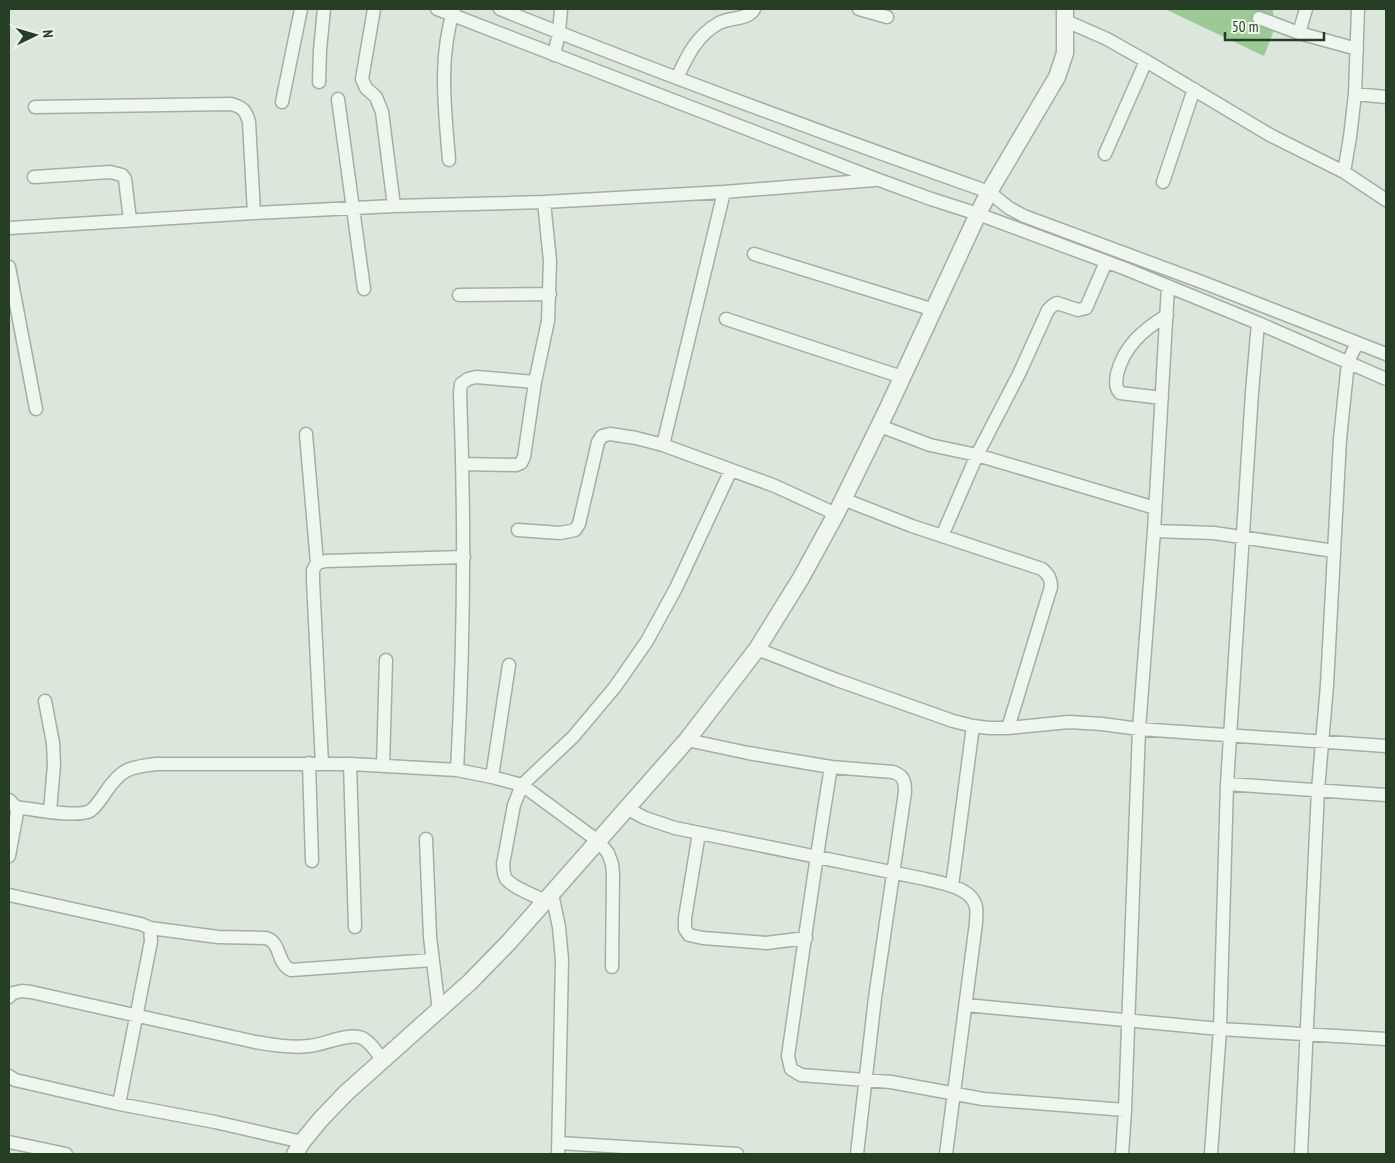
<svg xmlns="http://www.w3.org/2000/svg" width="1395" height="1163" font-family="'PT Sans Narrow',sans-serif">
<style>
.water{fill:#9bca94}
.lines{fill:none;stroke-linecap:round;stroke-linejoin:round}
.minor-casing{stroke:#a1b1a1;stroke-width:15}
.tertiary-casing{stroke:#a1b1a1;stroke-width:19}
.minor{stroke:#eff5ef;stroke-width:12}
.tertiary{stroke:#eff5ef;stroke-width:16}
</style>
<rect width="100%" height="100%" fill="#dce7dc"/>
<path class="water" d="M1165 9H1273L1274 30 1264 56Z"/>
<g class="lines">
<g class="minor-casing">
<path id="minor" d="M374 9 362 79 366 88 376 97 382 112 394 206
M437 9 879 180 931 199 978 214 1126 269 1258 323 1386 379
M500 9C662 74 825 134 989 192L1009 208 1024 216 1207 284 1386 354
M859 9 887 17
M1259 18 1299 33 1357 49
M1066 21 1107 39 1146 61 1270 135 1344 172 1386 200
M1299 33 1306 9
M554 55 559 33 561 9
M677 78C687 56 697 35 719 23 730 17 749 20 754 9
M319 82 320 50 324 9
M1355 94 1386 97
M338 99 364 289
M282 102 301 9
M35 107 231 104C243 107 246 111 249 122L254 213
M1105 154 1146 61
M449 160C445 110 438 58 454 9
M1344 172 1350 137 1355 94 1358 9
M34 177 110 172 122 175 125 179 130 220
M1163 182 1194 89
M9 228 254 213 394 206 544 202 724 192
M754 254 934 310
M9 267 36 409
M459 295 550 294
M726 319 902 377
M1162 398 1120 393C1115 387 1116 382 1117 374 1124 346 1143 330 1167 315
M880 426 930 445 977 455 1155 508
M306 434 317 563
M663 445 724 192 875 180
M463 464 516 465 521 463 524 457 535 382 548 321 550 261 544 202
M843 499 912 526 1042 569C1049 575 1051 579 1051 587L1008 728
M518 530 560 533 575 530 579 524 598 442 602 436 610 434 636 438 663 445 775 486 836 514
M1154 531 1214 533 1334 551
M942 536 977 455 1019 374 1048 310 1052 306 1057 303 1078 310 1086 308 1106 262
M757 649 837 680 953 721 973 726 989 728H1008L1069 722 1102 724 1139 729 1386 746
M45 701 53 743 54 765 50 811
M687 740 748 753 831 767 893 772C904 776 905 781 905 792L875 998 857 1154
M309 763 312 861
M322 764 313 581V570L317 563 326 561 464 557
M350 764 355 927
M383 766 386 660
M831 767C815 863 802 959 788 1056L791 1069 801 1075 891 1082 983 1099 1125 1110
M457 770C464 644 465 519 460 393L461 384 468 379 476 377 535 382
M492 777 509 665
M1227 784 1386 795
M9 800 16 807 17 813 9 856
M16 807C32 809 76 818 90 811 96 807 101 799 105 793 121 769 129 767 156 764H350L457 770 492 777 522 785 598 841 608 853 612 864 613 875 612 967
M628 809 645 818 675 828 925 879C941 883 972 887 976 907 977 912 976 918 976 923L946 1154
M699 833 685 918V929L689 935 703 938 766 943 806 938
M426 839 430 937 439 1010
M952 886 973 726
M552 894 559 927 562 960 558 1154
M9 895 141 924 150 928 151 941 119 1104
M546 901C535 896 514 888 507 880 503 876 504 870 503 864L514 805 522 785 573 737 615 687 647 641 676 588 731 470
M150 928 218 937 266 938C282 943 276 963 291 970L432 960
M9 997 13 993 22 991 31 992 255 1042C273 1045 291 1048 309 1046 323 1045 345 1034 359 1037 369 1039 377 1053 383 1061
M966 1005 1220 1029 1386 1039
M9 1076 15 1080 119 1104 215 1122 302 1142
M9 1142 66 1154
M559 1143 737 1154
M1122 1154 1125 1110 1139 729 1154 531 1168 286
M1211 1154 1220 1029 1227 784 1252 392 1258 323
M1301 1154 1318 790 1327 685 1340 439 1348 362 1357 343"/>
</g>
<g class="tertiary-casing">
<path id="tertiary" d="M295 1154 302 1142 321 1119 346 1093 470 982 509 942 687 740 757 649 801 578 836 514 887 410 978 214 989 192 1057 77 1065 53V9"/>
</g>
<use href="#minor" class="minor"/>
<use href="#tertiary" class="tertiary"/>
</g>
<rect width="1395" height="1163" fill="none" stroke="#253e25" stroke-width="20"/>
<g transform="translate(35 35) rotate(85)" stroke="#ecf5eb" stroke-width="4" paint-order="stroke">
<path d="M0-4L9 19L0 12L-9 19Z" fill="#253e25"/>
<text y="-8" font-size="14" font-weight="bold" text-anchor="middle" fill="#253e25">N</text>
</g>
<path d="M1225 32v8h99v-8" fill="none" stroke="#253e25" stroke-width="2.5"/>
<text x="1232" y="32" font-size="15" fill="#253e25" stroke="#ecf5eb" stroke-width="4" paint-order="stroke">50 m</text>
</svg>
